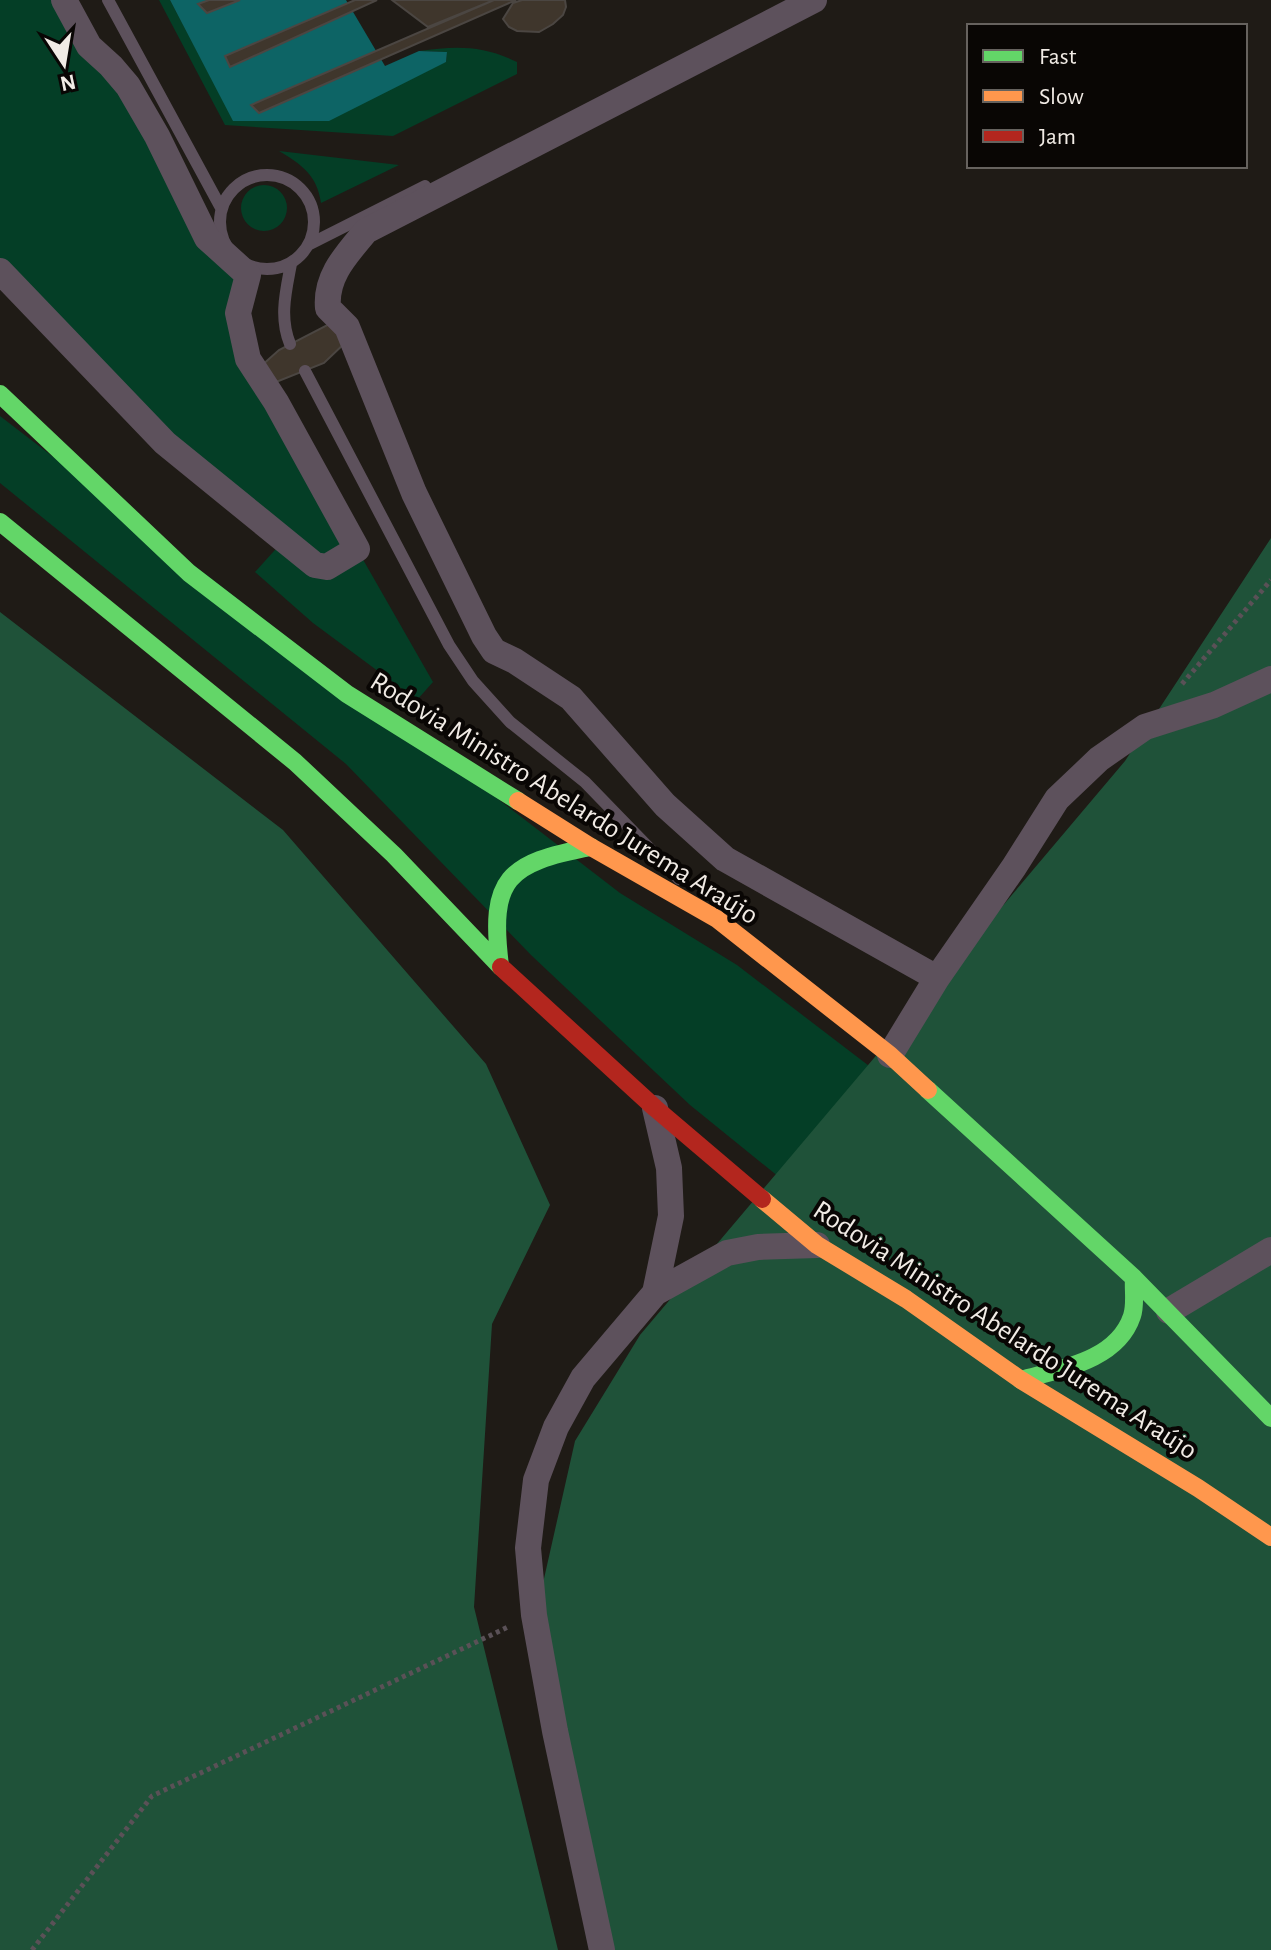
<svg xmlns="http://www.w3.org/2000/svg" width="1271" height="1950" font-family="'Alegreya Sans',sans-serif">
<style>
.green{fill:#043e26}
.forest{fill:#1f5239}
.water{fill:#0d6465}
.building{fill:#3f362c;stroke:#4b4642;stroke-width:2}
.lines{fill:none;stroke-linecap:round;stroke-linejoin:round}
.path{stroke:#5a5157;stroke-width:5;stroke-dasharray:4 4;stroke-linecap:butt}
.lane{stroke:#5d515c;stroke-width:12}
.street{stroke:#5d515c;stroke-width:26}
.fast{stroke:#63d668;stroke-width:18}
.slow{stroke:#ff974d;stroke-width:18}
.jam{stroke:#b3261e;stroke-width:18}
.labels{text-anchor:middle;stroke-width:8;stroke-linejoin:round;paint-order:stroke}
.street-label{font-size:28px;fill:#f1ebe5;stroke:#090604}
</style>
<rect width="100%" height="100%" fill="#1f1b16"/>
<path class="green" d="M0 0H64L183 193 243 269 238 313 357 549 433 682 417 700 313 623 255 572 284 540 0 271Z
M159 0H170L234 121 446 62 447 52 419 51C456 46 482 45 517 62V74L393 136 225 125Z
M279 151 399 165 321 203C317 175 302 165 279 151Z
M241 208a23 23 0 1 1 46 0a23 23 0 1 1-46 0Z
M0 416 620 893 737 965 877 1072 816 1207 690 1105 531 955 346 764 0 483Z"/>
<path class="forest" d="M1271 538V1950H605L541 1592 575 1441 640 1335 1125 761Z
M0 612 283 830 486 1064 550 1205 492 1324 474 1607 558 1950H0Z"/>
<path class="water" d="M170 0H346L385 66 419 51 447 52 446 62 329 121H233Z"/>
<path class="building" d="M209 0H240L207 13 198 4Z
M355 0H377L230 67 225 56Z
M392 0H494L428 27Z
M494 0H516L259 113 251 105Z
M522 0H565L566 7 563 15 553 24 539 32 517 31 509 27 503 19 513 3Z
M337 320 348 340 324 363 271 384 260 367 279 350Z"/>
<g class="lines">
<path class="path" d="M1182 684 1271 580
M32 1950 152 1796 508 1627"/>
<path class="lane" d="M108 0 221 208
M220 222a47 47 0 1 1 94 0a47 47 0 1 1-94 0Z
M310 244 425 186
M290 344C279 317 286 291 291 264
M305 371 449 645 473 681 510 722 585 782 679 879"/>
<path class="street" d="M814 0 366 231C347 254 325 276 328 308L347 327 414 493 484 636 494 651 515 661 571 698 665 805 725 859 937 978
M0 271 165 443 315 565 327 567 357 549 276 402 248 359 238 313 248 275 207 238 157 136 128 86 111 66 89 46 64 0
M890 1055 937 978 1014 867 1057 799 1099 759 1145 727 1214 705 1271 679
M655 1108 669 1168 671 1216 655 1293 727 1253 758 1247 817 1245
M1169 1311 1271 1250
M602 1950 555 1731 534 1615 528 1548 536 1480 556 1427 583 1378 655 1293"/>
<path class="fast" d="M0 394 189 573 347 694 518 801
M0 522 295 762 394 855 501 967
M500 966C489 878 507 863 591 847
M928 1090 1134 1278 1271 1418
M1021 1380C1060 1369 1117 1361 1132 1316 1136 1304 1133 1290 1134 1278"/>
<path class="slow" d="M518 801 591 847 717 919 890 1055 928 1090
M762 1199 817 1245 906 1299 1021 1380 1198 1488 1271 1537"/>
<path class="jam" d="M501 967 655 1108 762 1199"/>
</g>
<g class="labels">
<g class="street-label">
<text transform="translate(565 797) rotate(32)" y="10">Rodovia Ministro Abelardo Jurema Araújo</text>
<text transform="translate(1006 1329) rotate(33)" y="10">Rodovia Ministro Abelardo Jurema Araújo</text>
</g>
</g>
<rect x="967" y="24" width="280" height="144" fill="#090604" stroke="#66625e" stroke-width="2"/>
<rect x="983" y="50" width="40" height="12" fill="#63d668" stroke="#66625e" stroke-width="2"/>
<text x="1039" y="64" font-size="24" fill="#f1ebe5">Fast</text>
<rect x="983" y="90" width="40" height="12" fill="#ff974d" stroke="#66625e" stroke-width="2"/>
<text x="1039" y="104" font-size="24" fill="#f1ebe5">Slow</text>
<rect x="983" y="130" width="40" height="12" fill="#b3261e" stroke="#66625e" stroke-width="2"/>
<text x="1039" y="144" font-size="24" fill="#f1ebe5">Jam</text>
<g transform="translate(64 64) rotate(168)" stroke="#090604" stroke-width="6" paint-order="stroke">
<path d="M0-6L14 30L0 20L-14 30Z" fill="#f1ebe5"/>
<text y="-12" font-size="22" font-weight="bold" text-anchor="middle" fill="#f1ebe5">N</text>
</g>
</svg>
